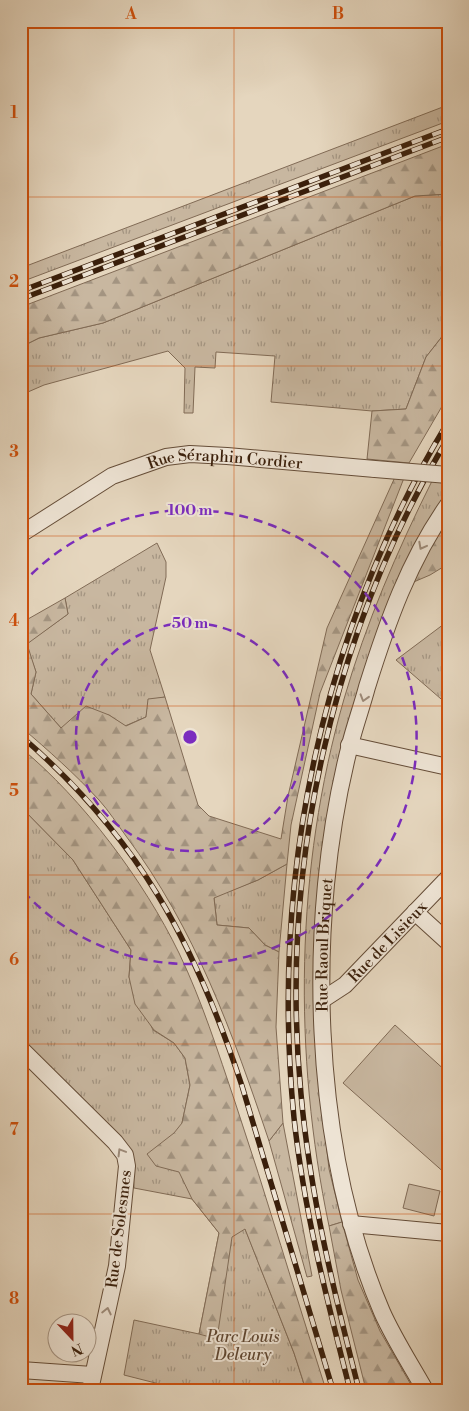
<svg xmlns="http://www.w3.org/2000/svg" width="469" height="1411" font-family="'Libre Bodoni',serif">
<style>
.grass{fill:url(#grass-tufts);stroke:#816b56}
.forest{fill:url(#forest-firs);stroke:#816b56}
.pitch{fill:#c8b7a0;stroke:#816b56}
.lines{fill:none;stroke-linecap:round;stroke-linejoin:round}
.minor-casing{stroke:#654d38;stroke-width:18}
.minor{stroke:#eee4d5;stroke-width:16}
.rail-casing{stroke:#3a1f0b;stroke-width:5.5}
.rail{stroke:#eee4d5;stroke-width:4;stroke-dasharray:11;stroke-linecap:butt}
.minor-bridge-casing{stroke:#654d38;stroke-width:18;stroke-linecap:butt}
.minor-bridge{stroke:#eee4d5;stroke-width:16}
.oneway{stroke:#9d8b7a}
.grid{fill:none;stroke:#ce500c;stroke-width:1;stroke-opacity:0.55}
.ring{fill:none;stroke:#7b2cbf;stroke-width:2.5;stroke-dasharray:9 6}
.labels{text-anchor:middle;stroke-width:4;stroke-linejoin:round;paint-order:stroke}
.street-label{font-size:16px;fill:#3a1f0b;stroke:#eee4d5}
.park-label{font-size:16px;font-style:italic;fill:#5e4530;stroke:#eee4d5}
.centre{fill:#7b2cbf;stroke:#eee4d5;stroke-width:2.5}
.ring-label{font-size:15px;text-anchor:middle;font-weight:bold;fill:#7b2cbf;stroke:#eee4d5;stroke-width:4;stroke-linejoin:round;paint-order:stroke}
.neatline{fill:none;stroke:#ce500c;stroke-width:2}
.grid-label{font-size:16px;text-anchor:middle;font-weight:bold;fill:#ce500c}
</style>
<defs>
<pattern id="grass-tufts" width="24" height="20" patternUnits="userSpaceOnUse" patternTransform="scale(1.25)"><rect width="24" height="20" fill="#c8b7a0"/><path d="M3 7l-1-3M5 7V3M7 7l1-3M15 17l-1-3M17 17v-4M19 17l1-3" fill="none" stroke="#a39481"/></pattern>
<pattern id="forest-firs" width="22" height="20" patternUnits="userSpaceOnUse" patternTransform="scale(1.25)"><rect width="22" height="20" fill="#c8b7a0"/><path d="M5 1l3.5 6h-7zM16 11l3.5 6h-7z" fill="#a39481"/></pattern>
</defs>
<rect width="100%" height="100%" fill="#e5d6be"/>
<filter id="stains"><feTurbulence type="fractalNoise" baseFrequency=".004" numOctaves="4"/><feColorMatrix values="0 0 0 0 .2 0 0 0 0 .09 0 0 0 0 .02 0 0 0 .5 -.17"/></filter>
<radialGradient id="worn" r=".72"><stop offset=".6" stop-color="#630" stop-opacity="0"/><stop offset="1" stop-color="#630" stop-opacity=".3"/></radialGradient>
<path class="grass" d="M448 105V121L21 282V268Z
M448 194V329L426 357 406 409 372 411 271 402 275 356 216 352 215 368 195 367 193 413H184L185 368 168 351 44 385 21 395V347L39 338 103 323 415 196Z
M432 481 448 482V497L423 531 366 669 316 955V1051L329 1169 342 1222 329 1226C293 1054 295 869 344 699 366 623 397 551 432 481Z
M157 543 166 562V577L150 650 165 697 149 700 146 717 125 726 109 715 61 728 31 694 36 672 26 644 68 614 65 598Z
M448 621V705L396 660Z
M21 807 73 860 131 950 129 977 153 1030 174 1043 185 1058 190 1085 182 1123 209 1137 294 1353 306 1390H183L124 1375 134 1320 199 1334 219 1233 192 1199 134 1188 133 1165 125 1143 21 1040Z
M287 864 279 952 265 945 249 928 217 925 214 897 258 880Z
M283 1123 312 1276 307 1277 269 1141Z"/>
<path class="forest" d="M448 144V194L415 196 103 323 39 338 21 347V307Z
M448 329V396L409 463 367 459 372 411 406 409 426 357Z
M395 477 404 478 320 693 291 825 287 864 258 880 214 898 217 925 249 928 265 945 279 952 276 1027 283 1123 269 1141C233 1034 195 928 126 836 117 824 109 811 99 800 75 774 48 750 21 727V623L65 598 68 614 27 644 36 672 31 694 61 728 86 706 109 715 126 726 146 717 148 699 165 697 198 805 209 816 281 839 288 796 327 628Z
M448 513V564L430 575 409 584Z
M21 748C83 799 144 881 179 953 202 1001 218 1052 235 1102 267 1197 295 1294 326 1390H306L294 1353 245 1229 232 1237 217 1339 199 1334 219 1233 192 1199 179 1172 156 1166 147 1154 174 1133 182 1123 190 1085 185 1058 174 1043 154 1030 135 1004 129 977 131 950 73 860 21 807Z
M342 1222 358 1280 380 1331 414 1390H366L341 1290 329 1226Z"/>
<path class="pitch" d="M395 1025 448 1073 447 1175 343 1083Z
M409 1184 440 1191 434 1216 403 1208Z"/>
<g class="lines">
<g class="minor-casing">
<g id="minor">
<path id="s1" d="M21 534 112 476 166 457 190 454 227 456 375 469"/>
<path d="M349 745 448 767"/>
<path d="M415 912 448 942"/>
<path id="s2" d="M322 1000 345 985 448 878"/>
<path d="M21 1049 115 1142 125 1155 127 1166 117 1266 90 1390"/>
<path d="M351 1224 448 1233"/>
<path d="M21 1370 92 1375"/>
<path id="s3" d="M425 1390C411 1365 394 1339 382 1312 311 1146 305 920 350 745 355 725 362 706 367 687 387 623 409 560 448 505"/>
</g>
</g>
<use href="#minor" class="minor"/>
<g class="rail-casing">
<path id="rail" d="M21 291 448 129
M21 299 448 137
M21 736C138 837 194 941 242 1086L333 1390
M350 1390C327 1300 304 1211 294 1118 270 877 322 630 448 422
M359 1390C334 1292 310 1195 301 1094 279 869 332 632 448 438"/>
</g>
<use href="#rail" class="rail"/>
<g class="minor-bridge-casing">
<path id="minor-bridge" d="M375 469 448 475"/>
</g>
<use href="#minor-bridge" class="minor-bridge"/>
</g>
<defs><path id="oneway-chevron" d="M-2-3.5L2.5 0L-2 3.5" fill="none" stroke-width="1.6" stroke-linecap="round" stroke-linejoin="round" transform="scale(1.25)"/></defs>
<g class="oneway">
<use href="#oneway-chevron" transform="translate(422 546) rotate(118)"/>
<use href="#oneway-chevron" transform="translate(364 698) rotate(107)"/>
<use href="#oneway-chevron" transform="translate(121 1152) rotate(-121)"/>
<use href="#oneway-chevron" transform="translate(107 1311) rotate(-77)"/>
</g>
<path class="grid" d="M234 21V1390M21 197H448M21 366H448M21 536H448M21 706H448M21 875H448M21 1044H448M21 1214H448"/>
<g class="ring">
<circle cx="190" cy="737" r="114"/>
<path d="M21 585A227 227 0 1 1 21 889"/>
</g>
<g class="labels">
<g class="street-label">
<text dy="6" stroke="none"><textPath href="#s1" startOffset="224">Rue Séraphin Cordier</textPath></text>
<text dy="6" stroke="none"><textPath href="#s2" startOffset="88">Rue de Lisieux</textPath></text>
<text dy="6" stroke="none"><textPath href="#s3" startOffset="464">Rue Raoul Briquet</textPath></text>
<text transform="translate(118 1229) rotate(-83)" y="6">Rue de Solesmes</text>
</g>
<g class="park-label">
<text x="243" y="1342">Parc Louis<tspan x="243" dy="18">Deleury</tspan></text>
</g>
</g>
<circle cx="190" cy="737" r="8" class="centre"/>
<g class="ring-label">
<text x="190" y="515">100 m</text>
<text x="190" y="628">50 m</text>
</g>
<rect width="469" height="1411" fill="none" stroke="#e5d6be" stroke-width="55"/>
<g transform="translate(72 1338) rotate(158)"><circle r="24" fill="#eee4d5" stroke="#a69584"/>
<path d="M0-4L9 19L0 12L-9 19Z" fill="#8f2418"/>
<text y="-8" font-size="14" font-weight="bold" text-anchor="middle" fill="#3a1f0b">N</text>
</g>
<rect x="28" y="28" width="414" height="1356" class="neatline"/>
<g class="grid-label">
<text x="131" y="19">A</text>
<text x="338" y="19">B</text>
<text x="14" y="118">1</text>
<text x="14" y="287">2</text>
<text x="14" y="457">3</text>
<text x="14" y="626">4</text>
<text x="14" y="796">5</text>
<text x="14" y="965">6</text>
<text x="14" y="1135">7</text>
<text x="14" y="1304">8</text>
</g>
<rect width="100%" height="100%" filter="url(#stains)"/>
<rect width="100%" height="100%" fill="url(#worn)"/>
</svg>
